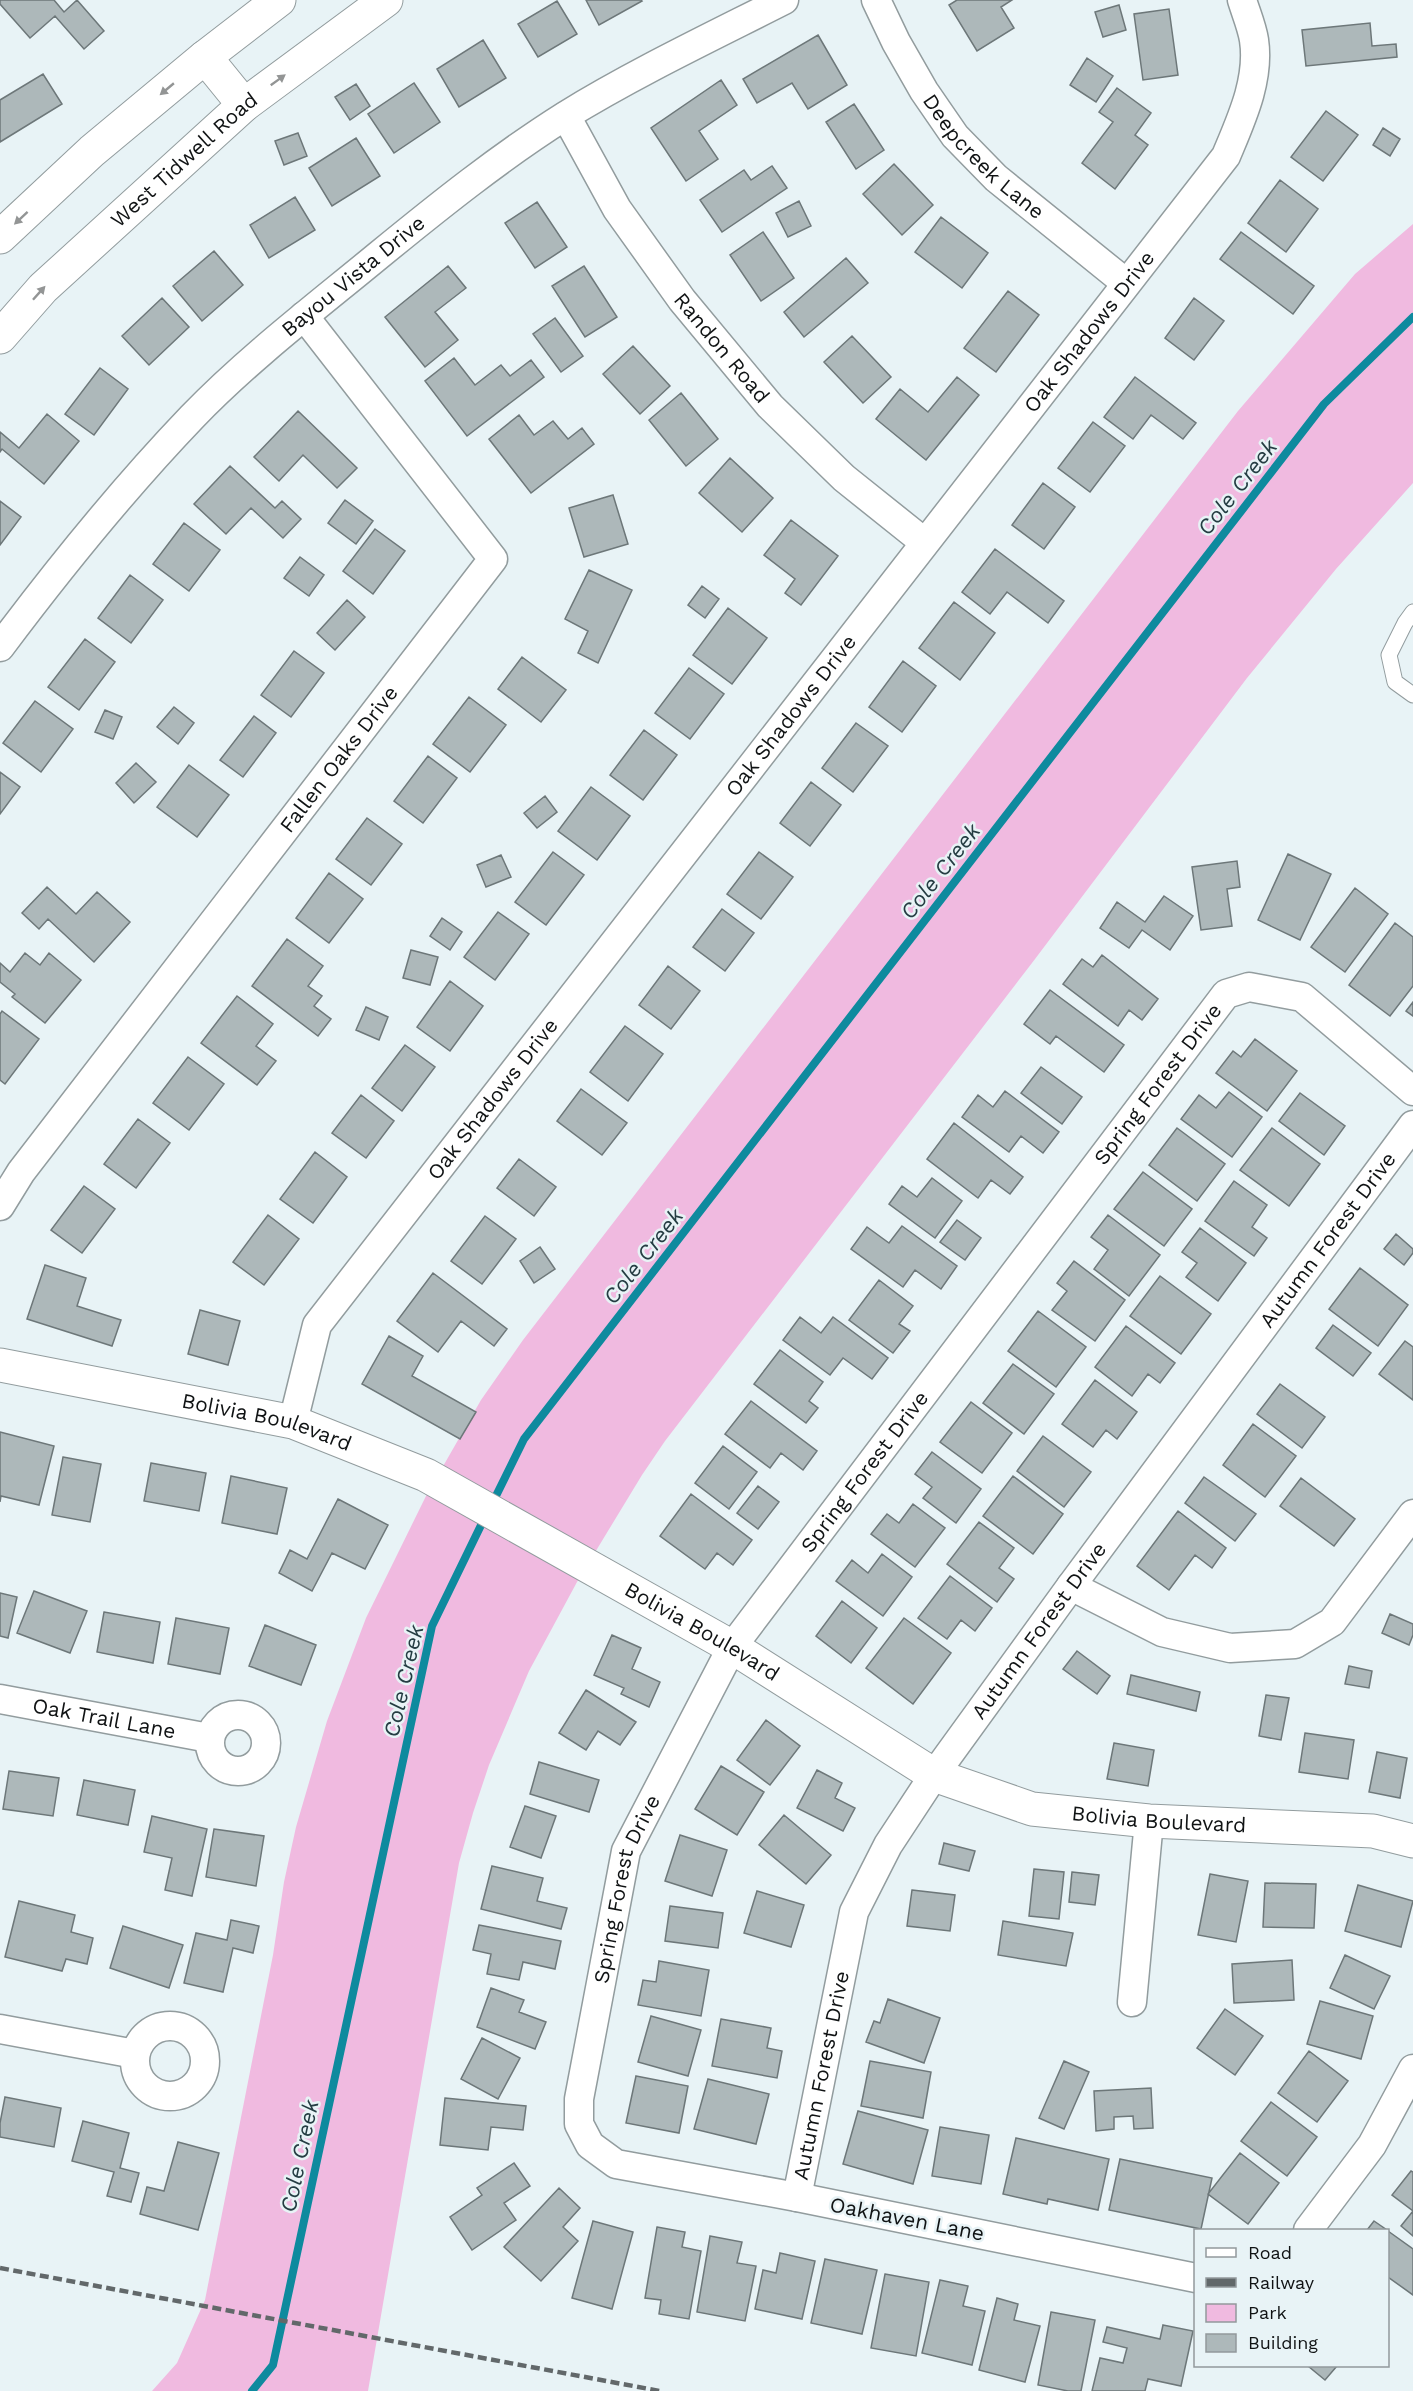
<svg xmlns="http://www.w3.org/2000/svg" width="1413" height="2391" font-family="'Work Sans',sans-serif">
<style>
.green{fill:#f0bae0}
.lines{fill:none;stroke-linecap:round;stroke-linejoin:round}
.stream{stroke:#0e8a9e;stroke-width:8}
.building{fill:#adb8ba;stroke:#6d7779;stroke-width:1.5}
.service-casing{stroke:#929c9e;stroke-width:17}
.minor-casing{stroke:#929c9e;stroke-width:31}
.tertiary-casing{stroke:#929c9e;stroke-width:35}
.secondary-casing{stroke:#929c9e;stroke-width:35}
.service{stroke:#fff;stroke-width:15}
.minor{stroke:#fff;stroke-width:28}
.tertiary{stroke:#fff;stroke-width:33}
.secondary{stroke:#fff;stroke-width:33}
.rail{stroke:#62686a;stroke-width:4.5;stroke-dasharray:9 4.5;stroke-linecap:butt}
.oneway{fill:#939595}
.labels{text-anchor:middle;stroke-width:5;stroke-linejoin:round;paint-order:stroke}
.street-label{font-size:21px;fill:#101314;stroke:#e8f3f6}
.water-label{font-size:22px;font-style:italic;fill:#253d43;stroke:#e8f3f6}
</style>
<rect width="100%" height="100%" fill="#e8f3f6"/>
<path class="green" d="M1413 224V483L1336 569 1247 678 1032 963 665 1441 642 1475 577 1582 529 1671 489 1765 473 1813 459 1863 368 2391H152L177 2363 205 2300 273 1955 284 1882 296 1827 327 1721 366 1618 426 1496 481 1400 523 1340 1238 411 1355 274Z"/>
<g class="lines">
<path class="stream" d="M492 1504 524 1439 1324 404 1413 317
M252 2391 273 2365 432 1626 485 1517"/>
</g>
<path class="building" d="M0 0H54L64 12 77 0 104 31 84 49 55 16 30 38 0 4Z
M586 0H641L642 1 599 25Z
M957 0H1012L1001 7 1014 28 977 51 949 5Z
M557 1 577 34 538 57 518 24Z
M1119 5 1126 30 1103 37 1095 12Z
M1169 9 1178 75 1143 80 1134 14Z
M1370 23 1372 46 1396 44 1397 57 1306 66 1302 30Z
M818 35 847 85 808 109 792 83 757 103 743 79Z
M483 40 506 78 459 107 437 69Z
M1087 58 1113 76 1096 102 1070 85Z
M43 74 62 104 0 142V100Z
M721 80 737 105 699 131 718 159 686 181 651 128Z
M414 83 440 122 394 153 368 114Z
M356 84 370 106 350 120 335 97Z
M1117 88 1151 113 1135 135 1148 145 1115 189 1082 163 1113 122 1099 112Z
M854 104 884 150 856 169 826 122Z
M1326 111 1358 135 1323 181 1291 157Z
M1383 128 1400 139 1390 156 1373 145Z
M298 133 307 156 284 165 275 141Z
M356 138 380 176 332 206 309 168Z
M894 164 933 205 902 235 863 194Z
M772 166 787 188 722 232 700 200 744 170 751 180Z
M1280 180 1318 209 1286 252 1248 223Z
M295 197 315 230 269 258 250 225Z
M799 201 811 226 788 237 776 213Z
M537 202 567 247 535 268 505 223Z
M941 217 988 253 962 288 915 252Z
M763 232 794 278 761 301 730 255Z
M1241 232 1314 286 1293 314 1220 259Z
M214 251 243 285 202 321 173 286Z
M846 258 868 283 804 337 784 312Z
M448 266 466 288 435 312 458 340 425 367 385 317Z
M584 266 617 317 585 337 552 286Z
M1008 291 1039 315 996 372 964 348Z
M162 298 189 327 149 365 122 336Z
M1194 298 1224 321 1194 360 1165 338Z
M555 318 583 356 561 372 533 334Z
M852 336 891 377 863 403 824 362Z
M633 346 670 386 640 414 603 374Z
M454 358 475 385 501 365 510 376 531 360 544 377 467 436 425 381Z
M100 368 128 389 94 435 65 414Z
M957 377 979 395 926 460 876 419 900 389 928 412Z
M1135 377 1196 423 1183 439 1151 415 1133 439 1104 417Z
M681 393 718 439 686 466 649 420Z
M298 411 357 468 337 488 303 455 279 481 254 457Z
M47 414 79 441 44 484 2 449 0 452V432L19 448Z
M519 415 534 435 553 421 568 439 582 428 594 444 531 493 489 439Z
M1093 422 1125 446 1090 492 1058 468Z
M730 458 773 498 742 532 699 493Z
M230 466 275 508 282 501 301 519 283 538 251 508 226 534 194 504Z
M1043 483 1075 507 1044 549 1012 525Z
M613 495 628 544 584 557 569 508Z
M345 500 373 521 356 544 328 523Z
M0 501 21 517 0 545Z
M791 520 838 556 801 605 785 593 795 579 764 555Z
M184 523 220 550 189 591 153 564Z
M375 529 405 551 373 594 343 571Z
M995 549 1064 601 1048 623 1007 592 990 614 962 592Z
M300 557 324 575 309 596 284 578Z
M589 570 632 590 598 663 578 653 588 631 565 619Z
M130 575 163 600 131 643 98 618Z
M702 586 719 599 705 618 688 605Z
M347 600 365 617 335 650 317 633Z
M954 602 995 633 960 680 919 648Z
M728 608 767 638 732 684 693 655Z
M85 639 115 662 79 710 48 687Z
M294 651 324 673 291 717 261 695Z
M522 657 566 690 541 722 498 689Z
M903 661 936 686 902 732 869 707Z
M689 668 724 694 690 739 655 713Z
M469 697 506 725 470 772 433 744Z
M35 701 73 729 41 772 3 743Z
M174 707 194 723 178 744 157 727Z
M105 710 122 717 113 739 95 732Z
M254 716 276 733 243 777 220 760Z
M856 723 888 746 853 792 822 768Z
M644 730 677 755 643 800 610 775Z
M428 756 457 778 423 823 394 801Z
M136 763 156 782 134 803 116 783Z
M189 765 229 795 197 837 157 807Z
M0 772 20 787 0 814Z
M811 782 841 805 810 846 780 823Z
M591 787 630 816 597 860 558 831Z
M545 796 557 812 537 828 524 813Z
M367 818 402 844 371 885 336 859Z
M553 852 584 875 546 925 515 902Z
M759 852 793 877 761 919 727 894Z
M1288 854 1331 874 1300 940 1258 920Z
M501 855 511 877 486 887 477 865Z
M1237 861 1240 887 1227 889 1232 926 1201 930 1192 867Z
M329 873 363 899 329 943 296 918Z
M47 887 76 914 97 892 130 922 94 962 48 919 39 929 22 913Z
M1355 888 1388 914 1345 972 1311 947Z
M1164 896 1193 916 1170 950 1142 930 1129 948 1100 928 1117 902 1145 922Z
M722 909 754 933 725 971 693 947Z
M498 912 529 934 495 980 464 957Z
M442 918 462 932 450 950 430 936Z
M1395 923 1413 937V986L1390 1016 1349 985Z
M287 939 323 966 308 986 322 996 314 1006 331 1019 318 1036 252 986Z
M411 950 438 957 430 985 403 978Z
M25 953 40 965 49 953 81 980 45 1023 12 997 15 994 0 982V963L10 972Z
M1102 955 1158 999 1142 1020 1129 1010 1118 1026 1063 984 1082 959 1093 967Z
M668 966 700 991 671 1029 639 1005Z
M450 981 483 1006 450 1051 417 1027Z
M1050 990 1124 1045 1104 1072 1056 1036 1050 1044 1024 1024Z
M237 996 273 1024 256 1046 276 1061 257 1085 201 1043Z
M1413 1002V1016L1406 1011Z
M366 1007 388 1017 379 1040 356 1030Z
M2 1011 39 1039 5 1084 0 1080V1014Z
M625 1026 663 1054 628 1101 590 1072Z
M1255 1039 1297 1071 1267 1111 1216 1073 1233 1051 1241 1057Z
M405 1045 435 1067 402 1111 372 1088Z
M188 1057 224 1084 189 1130 153 1103Z
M1041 1067 1082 1097 1062 1124 1021 1093Z
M581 1089 627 1123 602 1155 557 1121Z
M1005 1091 1059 1132 1043 1153 1021 1136 1009 1152 962 1117 978 1095 993 1107Z
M1229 1092 1262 1117 1232 1157 1181 1119 1199 1095 1216 1108Z
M1300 1093 1345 1126 1324 1155 1279 1121Z
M361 1095 394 1121 366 1158 332 1133Z
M138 1119 170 1143 136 1188 104 1164Z
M954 1123 1023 1177 1010 1194 991 1180 978 1198 927 1159Z
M1177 1128 1225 1164 1197 1201 1149 1165Z
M1272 1128 1320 1164 1289 1206 1240 1170Z
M315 1152 347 1177 313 1223 280 1199Z
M519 1159 556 1187 534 1216 497 1188Z
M1143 1172 1192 1209 1164 1246 1114 1209Z
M932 1178 962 1201 935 1238 889 1204 902 1186 917 1197Z
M1234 1181 1267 1205 1252 1227 1267 1238 1254 1256 1205 1221Z
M84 1186 115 1209 82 1253 51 1230Z
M268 1215 299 1239 264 1285 233 1262Z
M1108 1215 1160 1255 1129 1296 1094 1269 1108 1250 1091 1237Z
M485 1216 516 1239 482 1284 451 1261Z
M957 1220 981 1238 965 1260 940 1242Z
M902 1226 957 1266 941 1289 915 1270 903 1287 851 1249 867 1227 889 1243Z
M1200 1228 1246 1263 1218 1301 1186 1277 1197 1263 1182 1252Z
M1396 1234 1413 1249V1253L1404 1265 1384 1249Z
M540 1247 555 1269 534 1283 520 1261Z
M1074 1261 1125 1300 1095 1341 1052 1310 1067 1291 1057 1283Z
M45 1265 86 1278 77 1306 121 1320 112 1346 27 1319Z
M1360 1268 1408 1305 1378 1346 1329 1309Z
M433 1273 507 1329 494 1346 461 1321 438 1352 397 1321Z
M1160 1276 1211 1314 1181 1354 1130 1316Z
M879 1280 913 1306 899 1324 910 1331 893 1353 849 1320Z
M200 1310 240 1321 228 1365 188 1354Z
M1038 1311 1086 1347 1056 1387 1008 1351Z
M800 1317 821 1333 833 1317 888 1358 872 1379 843 1358 830 1375 783 1340Z
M1333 1325 1371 1353 1353 1376 1316 1348Z
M1126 1326 1175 1363 1160 1383 1148 1374 1132 1396 1095 1367Z
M389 1336 423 1356 412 1376 476 1412 460 1439 362 1384Z
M1405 1341 1413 1347V1400L1379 1374Z
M780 1350 823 1382 809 1401 818 1408 806 1423 754 1384Z
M1013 1364 1054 1394 1024 1434 983 1403Z
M1095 1380 1137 1412 1117 1439 1106 1430 1093 1447 1062 1424Z
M1280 1384 1325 1417 1302 1448 1257 1414Z
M751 1401 817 1451 803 1470 781 1453 770 1468 725 1434Z
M971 1402 1012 1433 982 1473 940 1442Z
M1253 1424 1296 1456 1265 1497 1223 1465Z
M0 1432 54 1446 39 1505 1 1496 0 1502Z
M1043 1436 1091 1472 1064 1507 1017 1471Z
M723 1446 757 1472 729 1509 695 1483Z
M932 1452 981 1489 956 1523 923 1498 932 1487 915 1474Z
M63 1457 101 1464 90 1522 52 1515Z
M151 1463 206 1473 199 1511 144 1501Z
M231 1476 287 1488 277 1534 222 1523Z
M1013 1476 1063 1514 1033 1554 983 1516Z
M1204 1477 1256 1514 1235 1541 1185 1503Z
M1301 1478 1355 1519 1334 1546 1280 1506Z
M758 1486 779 1502 758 1529 737 1513Z
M691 1494 752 1540 733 1565 717 1553 705 1569 660 1536Z
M338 1499 388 1525 365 1569 332 1553 312 1591 279 1573 290 1550 307 1559Z
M913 1504 945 1528 915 1567 871 1534 887 1514 899 1523Z
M1178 1511 1226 1548 1212 1568 1195 1555 1169 1590 1137 1566Z
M979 1522 1014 1548 999 1568 1014 1579 997 1602 947 1564Z
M882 1554 912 1577 883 1616 836 1581 852 1560 868 1573Z
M950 1576 992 1608 975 1631 961 1620 947 1639 918 1618Z
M34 1591 87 1611 70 1653 17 1633Z
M0 1593 17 1597 8 1638 0 1636Z
M842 1601 877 1628 851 1663 816 1636Z
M104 1612 160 1622 153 1663 97 1652Z
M1390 1614 1413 1624V1635L1409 1645 1382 1633Z
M176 1618 229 1628 220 1674 168 1664Z
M904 1618 951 1653 913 1704 866 1668Z
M265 1625 316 1645 301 1685 249 1666Z
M612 1635 641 1648 632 1669 660 1682 649 1707 621 1694 624 1688 594 1675Z
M1077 1651 1110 1676 1097 1694 1063 1669Z
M1349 1666 1372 1671 1369 1688 1345 1684Z
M1131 1675 1200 1692 1196 1711 1127 1694Z
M586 1690 636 1722 620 1745 598 1731 586 1750 559 1733Z
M1266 1695 1289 1698 1281 1740 1259 1736Z
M766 1720 800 1746 770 1785 737 1760Z
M1305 1733 1354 1740 1348 1779 1299 1772Z
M1114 1743 1154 1750 1148 1786 1107 1779Z
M1377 1752 1407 1758 1400 1798 1369 1792Z
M539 1762 599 1780 589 1812 530 1794Z
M721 1766 764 1792 737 1835 695 1809Z
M817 1770 842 1783 835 1798 855 1808 843 1831 797 1808Z
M9 1771 59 1778 53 1816 3 1809Z
M84 1780 135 1790 128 1825 77 1815Z
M525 1806 556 1816 541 1858 510 1847Z
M784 1815 831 1855 806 1884 759 1845Z
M152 1816 207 1829 192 1896 165 1890 172 1858 144 1852Z
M214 1829 264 1836 256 1886 206 1877Z
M680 1835 727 1850 712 1896 665 1881Z
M944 1843 975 1851 969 1871 939 1864Z
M492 1866 543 1878 537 1901 567 1908 561 1929 481 1909Z
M1034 1869 1064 1872 1059 1919 1029 1916Z
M1072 1872 1099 1875 1095 1905 1069 1902Z
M1210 1874 1248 1881 1236 1942 1198 1935Z
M1265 1883 1316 1884 1314 1928 1263 1927Z
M1358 1885 1413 1901 1401 1947 1345 1931Z
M912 1890 955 1895 950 1931 907 1926Z
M757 1891 804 1905 791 1947 744 1933Z
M19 1901 75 1915 71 1932 93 1938 87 1964 66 1959 62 1971 5 1957Z
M670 1906 723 1913 718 1948 665 1941Z
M231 1920 259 1926 253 1953 233 1948 223 1992 184 1983 196 1933 227 1940Z
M1003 1921 1073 1933 1066 1966 998 1955Z
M479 1925 561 1941 555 1969 523 1962 519 1980 487 1974 491 1954 473 1950Z
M123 1926 183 1945 169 1988 110 1968Z
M1345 1955 1390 1976 1374 2009 1330 1988Z
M1292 1960 1294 2000 1234 2003 1232 1964Z
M659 1961 709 1970 701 2016 638 2005 643 1980 656 1982Z
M491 1988 524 2000 519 2012 546 2022 535 2049 477 2027Z
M888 1999 940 2018 924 2063 866 2042 874 2021 880 2023Z
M1320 2001 1373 2016 1361 2059 1307 2044Z
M1225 2009 1263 2036 1235 2075 1197 2048Z
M651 2016 701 2030 688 2076 638 2062Z
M721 2019 771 2028 767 2048 782 2051 777 2078 712 2066Z
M482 2038 520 2058 498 2099 461 2079Z
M1309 2051 1348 2081 1317 2122 1278 2093Z
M870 2061 931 2072 923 2118 861 2106Z
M1064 2061 1089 2072 1064 2129 1039 2118Z
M636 2076 688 2086 679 2133 626 2123Z
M708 2079 769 2094 756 2144 694 2129Z
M1151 2088 1153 2128 1134 2129 1133 2116 1114 2117V2129L1096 2131 1094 2091Z
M5 2097 61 2108 54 2147 0 2137V2123Z
M445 2098 526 2106 523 2130 491 2127 488 2150 440 2145Z
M1271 2102 1317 2137 1287 2176 1241 2141Z
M858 2111 928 2130 913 2184 843 2164Z
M83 2121 129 2133 120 2168 139 2173 131 2202 107 2196 114 2172 72 2161Z
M940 2127 989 2135 981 2184 932 2176Z
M1016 2138 1109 2159 1098 2210 1048 2199 1047 2204 1003 2194Z
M178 2142 219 2153 198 2230 140 2214 147 2187 164 2191Z
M1240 2153 1279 2183 1248 2224 1208 2194Z
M1120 2159 1212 2178 1201 2229 1109 2210Z
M514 2163 530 2186 504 2203 516 2220 472 2250 450 2217 482 2195 477 2188Z
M1411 2171 1413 2172V2236L1401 2226 1413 2211 1392 2195Z
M559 2188 580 2208 563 2227 578 2241 541 2281 504 2247Z
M593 2221 633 2232 612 2309 572 2298Z
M1374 2221 1387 2230H1367Z
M657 2227 685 2232 682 2247 701 2251 689 2319 659 2314 661 2300 645 2298Z
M1388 2231 1413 2249V2295L1388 2277Z
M710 2236 742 2242 737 2263 756 2266 745 2321 697 2312Z
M780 2253 815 2261 802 2319 755 2309 763 2270 776 2273Z
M825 2259 877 2270 862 2334 811 2323Z
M885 2274 929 2282 916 2356 871 2348Z
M940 2280 968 2286 963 2306 985 2311 972 2365 922 2353Z
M997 2298 1018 2304 1014 2320 1040 2326 1025 2382 979 2370Z
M1051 2312 1095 2320 1081 2391H1068L1038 2385Z
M1163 2325 1193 2331 1181 2386 1148 2379 1145 2391H1092L1100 2358 1123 2363 1127 2348 1103 2342 1107 2327 1160 2339Z
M1308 2366H1337L1325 2380Z"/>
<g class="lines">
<g class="service-casing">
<path id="service" d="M1413 612 1405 623 1389 655 1395 682 1413 695"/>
</g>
<g class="minor-casing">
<g id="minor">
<path id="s1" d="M876 0 896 42 924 91 955 136 996 178 1126 283"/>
<path id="s2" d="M566 116 617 209 682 300 770 406 844 478 924 542"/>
<path id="s3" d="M0 647C60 567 123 489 192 417 249 358 316 307 379 255 439 206 500 157 565 116 635 73 711 37 784 0"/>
<path id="s4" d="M0 1206 21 1172 493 559 304 316"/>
<path id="s5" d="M293 1422 317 1325 1226 156C1241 120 1260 80 1254 40 1252 27 1246 13 1242 0"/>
<path d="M1071 1586 1162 1632 1230 1648 1295 1644 1332 1622 1413 1514"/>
<path id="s6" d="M0 1699 209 1738"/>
<circle cx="238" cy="1743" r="28"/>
<path d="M1132 2002 1149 1821"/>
<circle cx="170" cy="2061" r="35"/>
<path d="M0 2029 135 2054"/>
<path id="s7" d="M797 2197 854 1912 888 1845 934 1775 1071 1586 1413 1125"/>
<path d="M1308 2230 1372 2145 1413 2069"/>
<path id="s8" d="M1196 2278 797 2197 616 2164 590 2145 579 2124V2099L626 1851 732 1647 1226 994 1249 987 1302 997 1413 1091"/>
</g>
</g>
<g class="tertiary-casing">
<g id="tertiary">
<path id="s9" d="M0 1365 293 1422 426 1475 732 1647 934 1775 1032 1809 1149 1821 1373 1831 1413 1841"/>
</g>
</g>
<g class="secondary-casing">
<g id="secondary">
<path d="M205 57 244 105"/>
<path d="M0 237 92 151 205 57 279 0"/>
<path id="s10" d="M0 337 43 288 244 105 386 0"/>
</g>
</g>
<use href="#service" class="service"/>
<use href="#minor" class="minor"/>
<use href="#tertiary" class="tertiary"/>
<use href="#secondary" class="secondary"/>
<path class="rail" d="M0 2268 660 2391"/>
</g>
<defs><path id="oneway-solid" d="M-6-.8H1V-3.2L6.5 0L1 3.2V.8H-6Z" transform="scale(1.5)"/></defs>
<g class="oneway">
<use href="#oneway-solid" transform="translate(278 80) rotate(-36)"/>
<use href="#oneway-solid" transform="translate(167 89) rotate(140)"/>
<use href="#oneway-solid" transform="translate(21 218) rotate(137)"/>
<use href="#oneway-solid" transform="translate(39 293) rotate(-48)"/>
</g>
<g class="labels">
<g class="street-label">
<text dy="7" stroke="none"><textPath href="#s1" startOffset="192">Deepcreek Lane</textPath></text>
<text dy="7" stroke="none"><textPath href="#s10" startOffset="256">West Tidwell Road</textPath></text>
<text dy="7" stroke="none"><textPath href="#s3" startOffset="514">Bayou Vista Drive</textPath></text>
<text dy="7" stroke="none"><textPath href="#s5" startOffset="1358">Oak Shadows Drive</textPath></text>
<text dy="7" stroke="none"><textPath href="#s2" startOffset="280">Randon Road</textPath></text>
<text dy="7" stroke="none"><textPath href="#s5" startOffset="872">Oak Shadows Drive</textPath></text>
<text dy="7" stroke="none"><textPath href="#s4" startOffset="561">Fallen Oaks Drive</textPath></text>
<text dy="7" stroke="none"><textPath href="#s8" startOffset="1860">Spring Forest Drive</textPath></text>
<text dy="7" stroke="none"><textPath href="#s5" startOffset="386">Oak Shadows Drive</textPath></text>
<text dy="7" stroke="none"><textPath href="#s7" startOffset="1114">Autumn Forest Drive</textPath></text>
<text dy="7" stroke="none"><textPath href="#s9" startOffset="273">Bolivia Boulevard</textPath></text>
<text dy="7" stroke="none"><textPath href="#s8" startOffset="1374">Spring Forest Drive</textPath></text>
<text dy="7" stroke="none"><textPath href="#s7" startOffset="628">Autumn Forest Drive</textPath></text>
<text dy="7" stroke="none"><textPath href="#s9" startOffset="759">Bolivia Boulevard</textPath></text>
<text dy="7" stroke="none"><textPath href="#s6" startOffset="106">Oak Trail Lane</textPath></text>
<text dy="7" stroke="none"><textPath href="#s9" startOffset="1263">Bolivia Boulevard</textPath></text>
<text dy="7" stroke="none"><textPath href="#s8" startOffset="888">Spring Forest Drive</textPath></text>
<text dy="7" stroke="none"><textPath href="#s7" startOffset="124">Autumn Forest Drive</textPath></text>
<text transform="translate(907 2219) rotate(11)" y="7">Oakhaven Lane</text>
</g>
<g class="water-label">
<text transform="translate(1237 487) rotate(-52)" y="8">Cole Creek</text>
<text transform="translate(940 871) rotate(-52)" y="8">Cole Creek</text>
<text transform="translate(643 1256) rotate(-52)" y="8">Cole Creek</text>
<text transform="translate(403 1681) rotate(-77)" y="8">Cole Creek</text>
<text transform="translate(299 2156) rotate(-78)" y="8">Cole Creek</text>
</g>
</g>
<rect x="1194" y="2229" width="195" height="138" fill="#e8f3f6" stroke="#92999c" stroke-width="1.5"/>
<rect x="1206" y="2248" width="30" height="9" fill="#ffffff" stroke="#92999c" stroke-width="1.5"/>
<text x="1248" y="2259" font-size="18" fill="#101314">Road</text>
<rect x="1206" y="2278" width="30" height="9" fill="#62686a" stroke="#92999c" stroke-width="1.5"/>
<text x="1248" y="2289" font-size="18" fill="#101314">Railway</text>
<rect x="1206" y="2304" width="30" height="18" fill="#f0bae0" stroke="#92999c" stroke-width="1.5"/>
<text x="1248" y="2319" font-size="18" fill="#101314">Park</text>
<rect x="1206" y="2334" width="30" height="18" fill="#adb8ba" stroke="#92999c" stroke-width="1.5"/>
<text x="1248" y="2349" font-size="18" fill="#101314">Building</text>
</svg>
